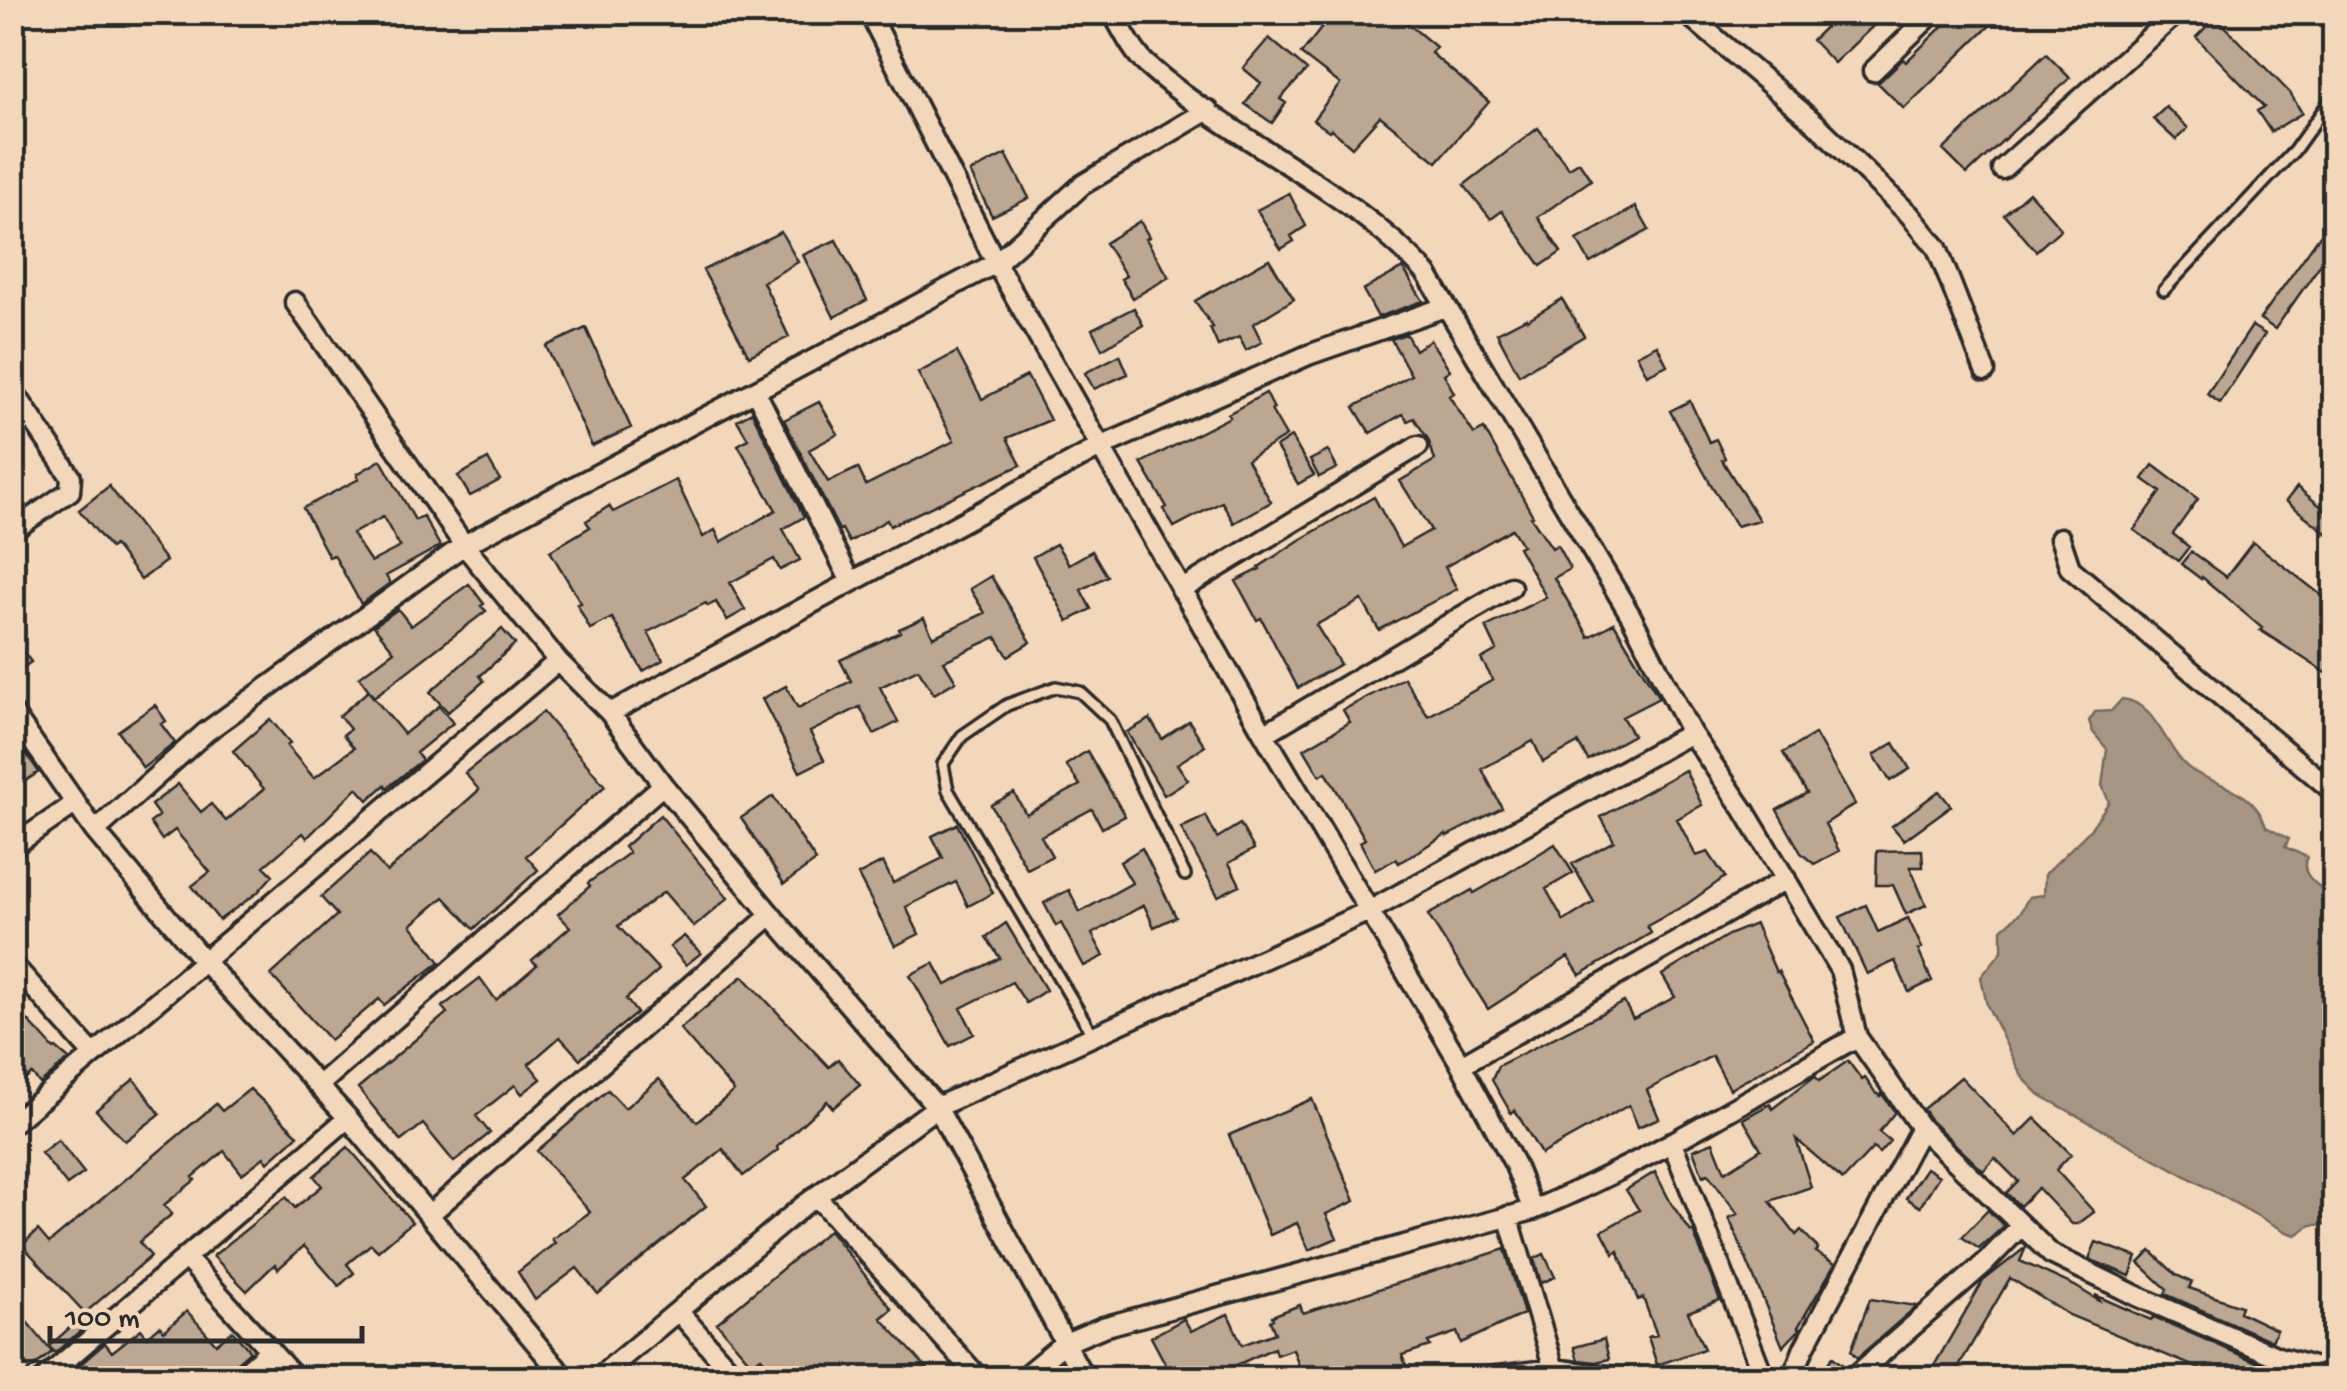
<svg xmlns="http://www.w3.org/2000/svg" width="2347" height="1391" font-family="'Gochi Hand',sans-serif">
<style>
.water{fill:#a69583;stroke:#756b60;stroke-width:2.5}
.building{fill:#bba792;stroke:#2b2b2b;stroke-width:2.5;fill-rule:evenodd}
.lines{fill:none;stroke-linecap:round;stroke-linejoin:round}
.lane-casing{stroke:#2b2b2b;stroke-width:16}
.street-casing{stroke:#2b2b2b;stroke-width:25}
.lane{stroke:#f3d7ba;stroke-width:9}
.street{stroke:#f3d7ba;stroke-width:18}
</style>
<rect width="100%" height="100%" fill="#f3d7ba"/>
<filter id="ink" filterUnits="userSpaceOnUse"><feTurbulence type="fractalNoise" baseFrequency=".01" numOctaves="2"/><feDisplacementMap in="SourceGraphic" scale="20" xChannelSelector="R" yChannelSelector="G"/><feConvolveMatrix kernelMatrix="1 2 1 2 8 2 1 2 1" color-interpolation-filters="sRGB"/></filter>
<g filter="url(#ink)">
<path class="water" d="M2122 699C2158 702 2167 756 2193 771 2222 788 2254 789 2266 827L2289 839 2285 847 2307 857C2298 876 2320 886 2334 898V1224L2311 1225 2296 1235 2287 1232 2040 1095 2023 1078 2016 1065 1987 1005 1981 977 2002 951V929L2020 913 2029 897 2044 895 2045 874 2089 831 2109 802 2102 785 2107 749 2093 732 2089 721 2095 712 2111 711Z"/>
<path class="building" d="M1334 12H1394L1436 47 1431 53 1489 102 1437 162 1380 116 1352 147 1331 129 1329 131 1313 120 1340 84 1301 54Z
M1841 12H1888L1834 63 1812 40Z
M1957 12H2004L1904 109 1878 83 1903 59 1906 62Z
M2216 17 2290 93 2302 113 2271 132 2257 111 2264 107 2196 37Z
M1269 38 1307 70 1280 99 1286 103 1272 123 1245 104 1261 83 1243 68Z
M2046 54 2070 78 1967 174 1943 150Z
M2166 107 2188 128 2176 140 2153 119Z
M1538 128 1569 168 1579 162 1591 180 1538 217 1561 252 1541 266 1502 211 1491 219 1464 185Z
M1006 154 1029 198 992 216 970 172Z
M2029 192 2061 229 2036 251 2004 214Z
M1289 193 1306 226 1291 236 1294 241 1281 249 1257 210Z
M1636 207 1649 230 1590 263 1577 240Z
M2334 216V245L2275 329 2260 319Z
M1140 221 1149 237 1146 239 1169 277 1133 298 1121 279 1126 276 1105 243Z
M781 232 798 262 763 282 789 337 749 356 703 270Z
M836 240 867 300 834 317 803 255Z
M1269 259 1294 299 1253 324 1262 342 1246 350 1239 337 1218 346 1210 328 1213 327 1195 301Z
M1403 268 1423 301 1378 317 1363 290Z
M1562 299 1584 336 1519 375 1497 333 1526 318 1527 320Z
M1134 308 1143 325 1102 349 1092 329Z
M2252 326 2265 334 2220 403 2207 394Z
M586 328 631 428 592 446 546 346Z
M1406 334 1415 350 1430 340 1450 370 1444 374 1454 393 1449 396 1474 434 1484 429 1533 516 1531 517 1552 548 1557 545 1570 569 1554 578 1589 637 1614 623 1659 698 1622 717 1633 735 1588 760 1578 743 1543 762 1533 741 1482 769 1502 808 1447 836 1446 834 1399 863 1396 859 1375 870 1360 842 1365 839 1326 772 1320 776 1304 749 1350 722 1343 710 1404 678 1428 716 1493 680 1481 659 1497 650 1486 627 1546 597 1518 547 1522 545 1512 529 1445 567 1457 589 1379 630 1362 600 1316 625 1340 664 1298 688 1261 618 1257 620 1236 581 1260 569 1259 567 1298 541 1374 497 1401 547 1431 530 1400 481 1435 460 1428 439 1414 418 1408 421 1403 414 1370 433 1354 407 1411 375 1391 339Z
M1657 345 1667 365 1647 375 1637 355Z
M957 352 982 399 1027 376 1050 420 1007 438 1021 465 890 526 887 520 849 542 842 529 839 530 784 420 819 402 838 434 809 450 828 482 858 468 866 485 954 441 918 373Z
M1120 355 1128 374 1094 389 1085 373Z
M1266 393 1274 409 1271 410 1286 436 1247 460 1271 502 1234 523 1222 502 1174 527 1164 509 1167 507 1141 463 1230 417 1228 414Z
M1690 401 1709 442 1716 439 1725 458 1722 460 1759 520 1736 526 1709 481 1670 411Z
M752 412 804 517 783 529 800 560 780 570 774 559 730 583 745 610 727 620 716 602 708 606 706 603 648 632 663 660 643 671 612 618 590 629 577 604 581 603 550 551 590 527 586 521 609 506 613 512 676 480 703 537 715 530 721 542 776 510 738 445 748 439 737 420Z
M1291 437 1314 475 1298 484 1276 447Z
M1328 451 1337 468 1319 477 1310 460Z
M488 459 500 480 470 496 458 476Z
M381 460 415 520 423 516 440 546 386 576 390 583 361 604 334 555 329 557 303 508 359 479 357 474ZM383 517 400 547 371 562 352 534Z
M2153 465 2198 499 2173 534 2189 547 2178 561 2134 530 2161 492 2143 479Z
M109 486 166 561 141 580 114 545 110 548 79 510Z
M2297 487 2334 517V539L2286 501Z
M2253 542 2334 605V678L2260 630 2262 628 2202 577 2201 579 2181 564 2191 552 2226 577Z
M1056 544 1069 564 1092 551 1107 576 1081 590 1091 609 1068 621 1033 557Z
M991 576 1031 642 1008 656 996 637 944 661 956 681 934 694 918 669 880 687 898 722 874 734 860 707 810 732 824 760 800 772 762 699 786 686 798 708 851 681 840 660 900 632 899 629 924 618 933 637 985 613 970 589Z
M469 584 484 604 481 606 486 611 374 697 359 677 394 651 374 626 398 609 411 626Z
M502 629 515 644 480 676 484 681 448 712 430 692Z
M12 636 31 662 12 676Z
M368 691 404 734 439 706 453 723 416 753 422 760 387 788 385 785 368 800 357 788 307 838 303 833 264 866 273 875 257 893 219 920 192 886 210 872 175 830 162 840 150 823 159 816 151 805 178 784 201 812 211 804 226 821 264 789 233 751 270 719 290 743 287 746 314 778 354 748 343 735 350 729 339 716Z
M155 705 166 721 161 724 175 743 143 768 118 731Z
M543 712 605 786 526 856 538 870 474 929 444 897 411 925 440 962 384 1005 379 999 330 1040 271 975 337 915 321 897 370 853 387 872 479 790 465 773Z
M1150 719 1162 739 1189 721 1205 746 1177 764 1188 780 1164 795 1127 732Z
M1815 734 1855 804 1825 824 1839 851 1814 864 1801 853 1777 810 1807 793 1783 753Z
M1894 743 1910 769 1890 781 1874 755Z
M1087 751 1125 816 1102 828 1092 809 1041 836 1052 856 1027 869 991 805 1014 793 1026 814 1080 785 1066 765Z
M25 752 39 772 24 782 12 760Z
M1685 770 1702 805 1677 819 1696 856 1708 852 1725 877 1687 904 1647 926 1651 933 1580 975 1568 957 1488 1009 1428 915 1472 890 1474 893 1490 884 1555 844 1573 873 1546 889 1564 921 1594 902 1572 864 1614 841 1601 817Z
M1939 791 1951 806 1904 840 1892 826Z
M773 796 816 861 784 884 741 818Z
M660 815 728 898 694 927 664 892 618 926 659 970 626 999 637 1013 580 1059 560 1037 529 1064 541 1079 522 1094 515 1085 476 1116 490 1133 454 1162 423 1124 401 1141 358 1088 447 1013 442 1007 480 978 496 1000 537 965 532 960 570 927 558 914 590 886 588 883 629 853 624 847Z
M1206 816 1217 838 1240 824 1254 849 1229 863 1240 885 1218 896 1181 828Z
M957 824 993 893 968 906 956 882 906 907 919 934 895 946 858 875 883 862 893 883 943 858 932 836Z
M1142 848 1176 917 1154 927 1144 905 1092 934 1104 956 1084 966 1061 923 1056 926 1044 903 1069 890 1080 912 1132 883 1120 862Z
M1922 850 1923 867H1910L1926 905 1906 914 1893 885H1876L1877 851Z
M1866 905 1878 932 1908 918 1922 948 1918 950 1932 981 1909 992 1895 961 1867 974 1840 917Z
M1006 923 1046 990 1026 1003 1012 982 961 1008 974 1034 950 1046 910 975 934 963 946 985 1000 958 986 937Z
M1755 924 1776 972 1778 971 1814 1041 1730 1089 1712 1056 1647 1090 1659 1118 1638 1127 1629 1105 1541 1154 1515 1110 1511 1113 1492 1080 1498 1066 1624 1002 1633 1019 1675 997 1662 975 1728 935Z
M684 936 701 953 686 965 670 947Z
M743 976 829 1067 838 1059 860 1085 833 1108 827 1101 777 1147 778 1150 743 1176 723 1149 685 1180 706 1206 598 1294 577 1268 535 1300 518 1272 555 1243 552 1239 590 1212 537 1151 608 1090 625 1108 659 1079 697 1122 734 1091 680 1029Z
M12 1003 54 1049 56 1048 69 1059 40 1084 32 1074 12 1090Z
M1848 1061 1862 1080 1865 1078 1875 1092 1880 1096 1882 1094 1895 1112 1879 1132 1890 1141 1879 1153 1873 1148 1843 1180 1796 1139 1811 1187 1770 1201 1796 1235 1801 1230 1818 1248 1815 1252 1835 1264 1798 1327 1800 1329 1783 1347 1729 1218 1738 1214 1708 1174 1703 1176 1693 1150 1713 1142 1725 1172 1761 1149 1743 1119 1770 1104 1772 1109 1815 1076 1819 1081Z
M1961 1077 2017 1136 2035 1118 2071 1154 2056 1170 2094 1212 2078 1224H2072L2038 1188 2020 1206 2006 1193 2018 1181 1995 1158 1983 1171 1931 1121 1923 1109Z
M134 1079 160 1114 125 1141 96 1110Z
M250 1089 298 1135 268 1162 264 1157 242 1174 224 1151 193 1177 195 1180 164 1205 172 1214 139 1242 151 1256 85 1313 22 1245 38 1230 49 1243 216 1104 222 1111Z
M1312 1099 1355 1201 1326 1214 1337 1238 1309 1250 1297 1223 1270 1235 1229 1135Z
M58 1140 84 1173 67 1185 41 1153Z
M348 1147 412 1222 378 1251 371 1244 347 1264 354 1273 339 1286 304 1246 278 1269 275 1264 247 1291 213 1256 286 1197 295 1208 322 1186 314 1176Z
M1926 1168 1939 1176 1920 1207 1906 1198Z
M1655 1172 1671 1203 1691 1232 1693 1231 1720 1300 1688 1312 1704 1349 1657 1365 1648 1337 1657 1335 1643 1298 1638 1300 1618 1251 1614 1254 1602 1231 1639 1210 1626 1190Z
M1988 1210 2004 1226 1979 1249 1962 1237Z
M829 1230 892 1309 881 1318 936 1378H869L862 1371 852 1378H780L761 1357 752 1364 717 1323Z
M2096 1242 2137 1257 2130 1276 2089 1259Z
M2026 1247 2020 1261 2075 1286 2101 1302 2095 1295 2151 1320 2154 1317 2293 1378H2201L2205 1371 2069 1315 2010 1278 1952 1378H1927L1983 1281Z
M1505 1249 1524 1314 1461 1343 1457 1332 1428 1342 1430 1346 1402 1355 1409 1373 1393 1378H1303L1293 1349 1276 1355 1274 1348 1208 1378H1173L1151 1337 1184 1319 1191 1331 1228 1314 1242 1345 1275 1333 1270 1321 1273 1319 1272 1316 1300 1305 1303 1313Z
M2151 1251 2176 1275 2192 1282 2189 1288 2241 1306 2239 1312 2277 1330 2272 1341 2165 1294 2167 1289 2139 1263Z
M1544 1254 1555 1277 1541 1283 1534 1259Z
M1870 1299 1917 1306 1857 1358 1851 1351Z
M12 1304 52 1352 20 1378H12Z
M187 1311 216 1344 232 1331 250 1351 229 1369 225 1378H82L75 1369 105 1343 112 1352 141 1329 147 1337 160 1326 164 1331Z
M82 1317 88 1324 55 1353 49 1346Z
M1604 1339 1609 1359 1596 1362 1578 1360 1574 1347Z
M1833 1357 1846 1368 1841 1376 1815 1378Z"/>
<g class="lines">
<g class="lane-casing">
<path id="lane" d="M2164 290 2294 151 2334 95
M1094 1037 948 790 943 764 962 736 1007 705 1056 687 1080 692 1110 720 1185 875"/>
</g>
<g class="street-casing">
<path id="street" d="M869 12 996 263 1264 734 1461 1065 1514 1163 1533 1210
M1112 12C1122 29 1132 51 1146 64 1233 142 1347 186 1427 274L1631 616 1691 733 1744 810 1840 970 1857 1037 1921 1128 2051 1254 2137 1296 2278 1357 2334 1373
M1685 12 1816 124 1910 215 1937 248 1985 371
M1873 71 1934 12
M2002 169 2178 12
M295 302 464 545 558 661 610 713 663 785 771 915 937 1107 1084 1378
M12 389 71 477 70 491 12 531
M756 392 851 582
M2060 538 2070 568 2334 792
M1181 590 1418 446
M12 712 95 831 203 960 348 1118 565 1378
M610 713 1100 447 1308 355 1445 307
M1264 734 1511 587
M95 831 206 732 464 545 996 263 1082 185 1208 110
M12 847 76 803
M17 969 93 1054
M1461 1065 1786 879
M319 1085 663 785
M12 1124 558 661
M1672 1142 1764 1378
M816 1196 979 1378
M430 1214 771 915
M1508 1216 1554 1369
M185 1257 295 1378
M678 1311 737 1378
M45 1378 348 1118
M238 1378 270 1350
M598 1378 803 1206 937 1107 1371 910 1691 733
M1022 1378 1063 1344 1103 1327 1533 1210C1646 1163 1751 1097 1857 1037
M1482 1378 1554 1369 1622 1378
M1792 1378 1804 1348 1921 1128
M1853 1378 1984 1264 2020 1227"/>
</g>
<use href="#lane" class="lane"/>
<use href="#street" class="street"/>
</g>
</g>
<rect width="2347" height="1391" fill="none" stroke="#f3d7ba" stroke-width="50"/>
<rect x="25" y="25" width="2297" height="1341" fill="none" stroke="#2b2b2b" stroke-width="4" filter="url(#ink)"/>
<path d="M50 1326v15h312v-15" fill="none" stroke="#2b2b2b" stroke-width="5"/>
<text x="65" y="1326" font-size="30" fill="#2b2b2b" stroke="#f3d7ba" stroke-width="8" paint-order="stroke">100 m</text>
</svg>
